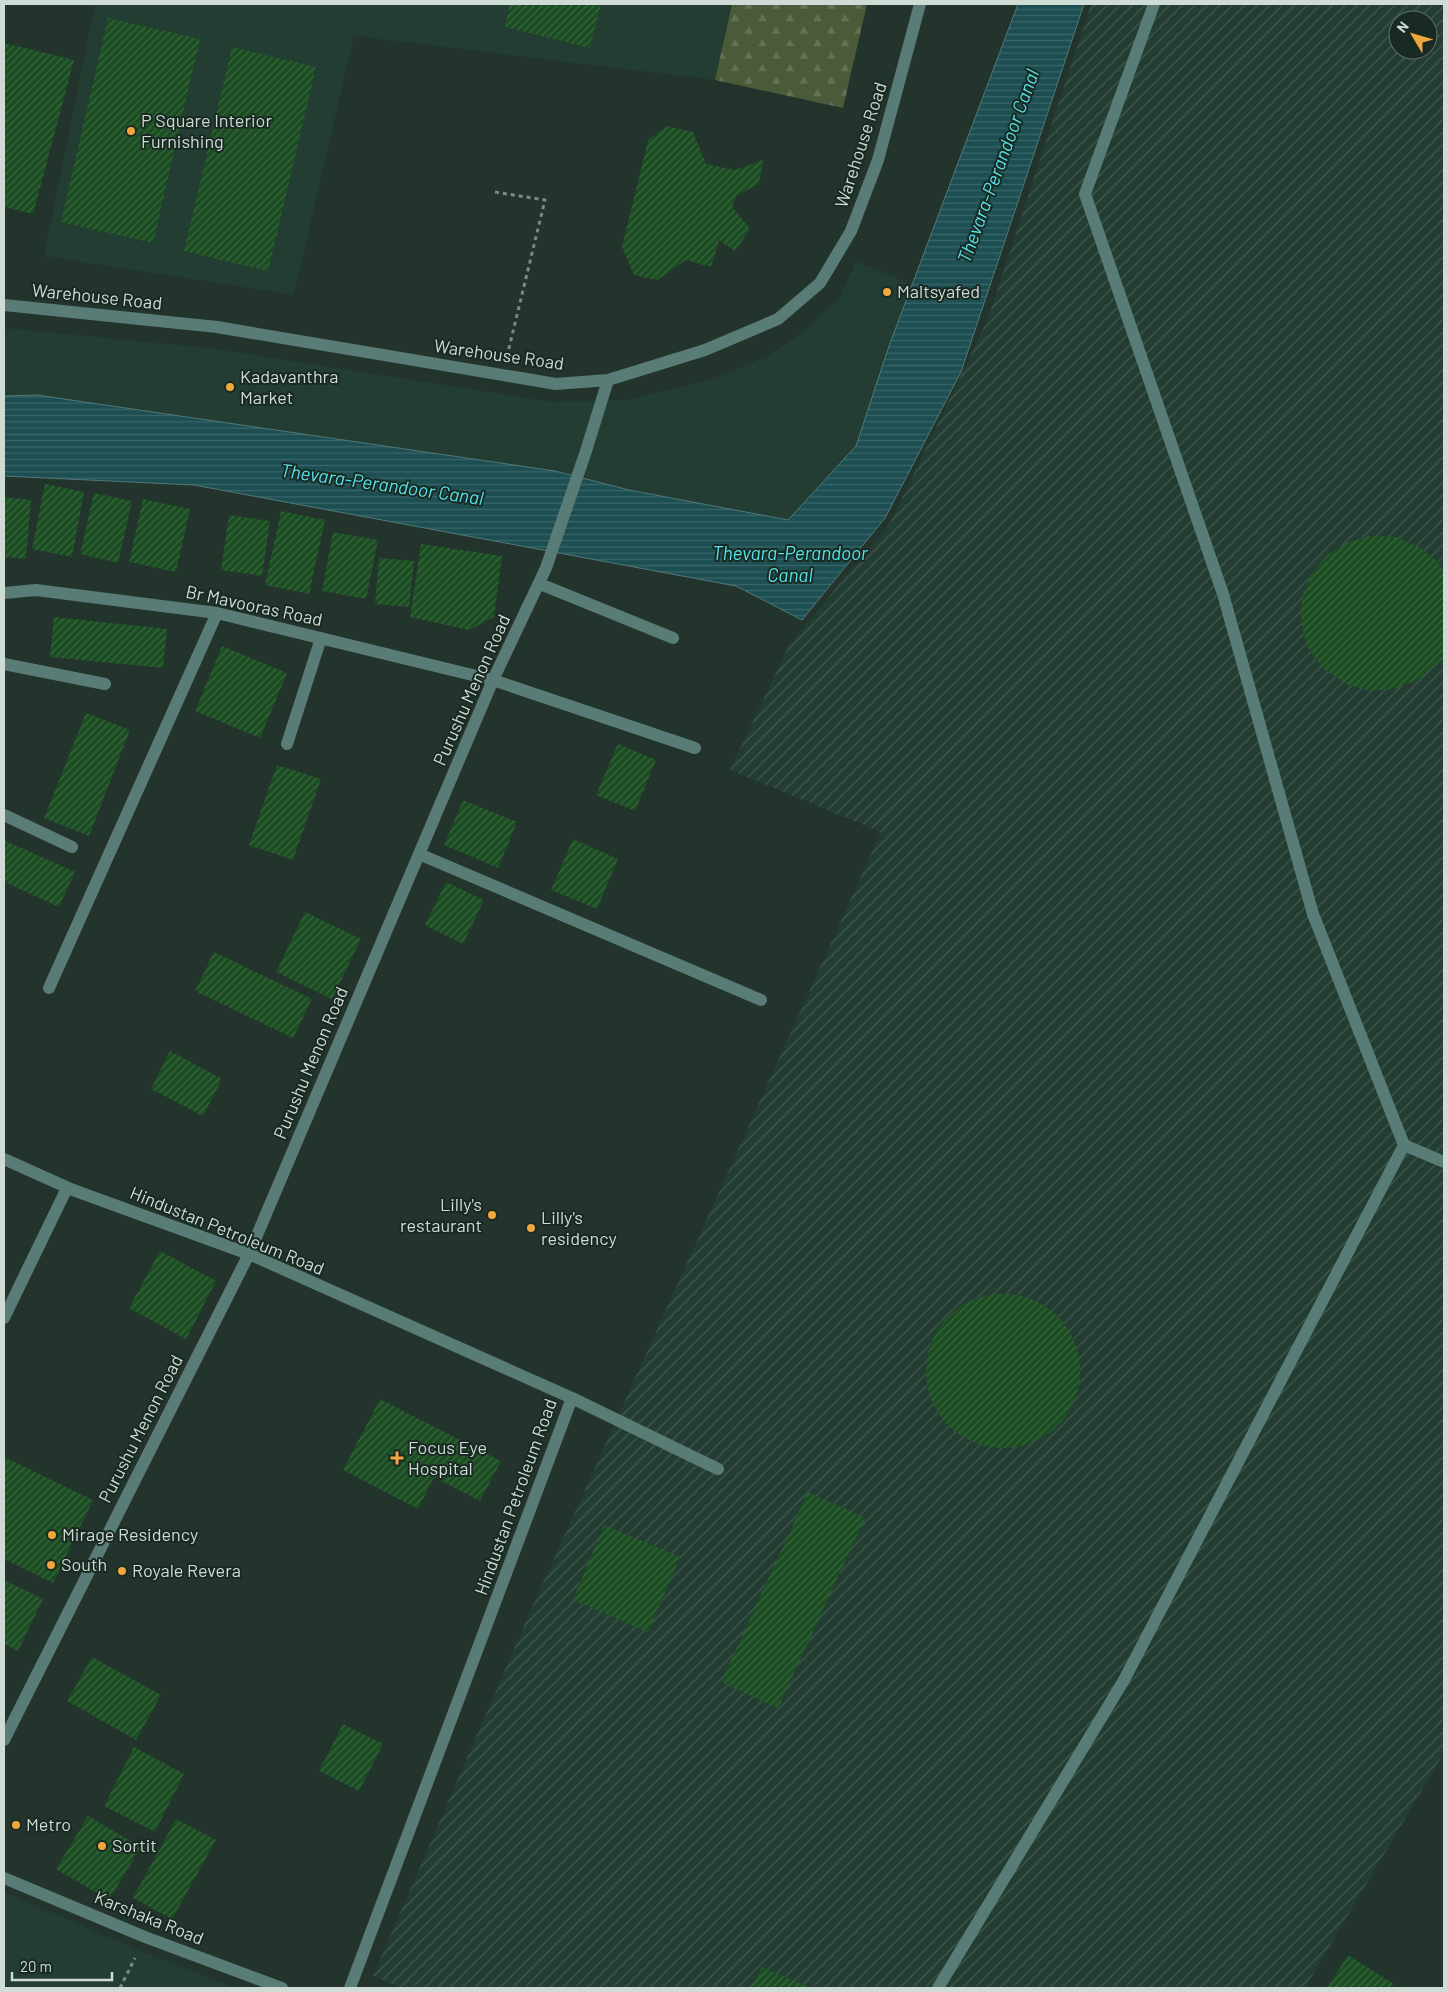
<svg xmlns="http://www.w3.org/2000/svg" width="1448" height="1992" font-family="Barlow,sans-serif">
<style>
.built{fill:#233d32}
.industrial{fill:url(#industrial-furrows);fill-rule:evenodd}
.forest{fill:url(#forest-firs)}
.water{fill:url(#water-rules);stroke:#527879}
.building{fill:url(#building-hatch)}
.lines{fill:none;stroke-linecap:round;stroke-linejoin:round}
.path{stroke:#7b8a83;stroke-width:3;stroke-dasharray:4 4;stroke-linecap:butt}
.minor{stroke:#5a7c77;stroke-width:12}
.poi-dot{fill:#efa73e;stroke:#182a22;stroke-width:2}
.labels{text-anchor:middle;stroke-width:4;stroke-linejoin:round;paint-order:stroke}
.poi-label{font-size:18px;fill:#cfdbd5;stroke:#182a22;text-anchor:start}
.street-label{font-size:18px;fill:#cfdbd5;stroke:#182a22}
.water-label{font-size:19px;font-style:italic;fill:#56e1eb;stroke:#182a22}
</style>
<defs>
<pattern id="industrial-furrows" width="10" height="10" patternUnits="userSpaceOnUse" patternTransform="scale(1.25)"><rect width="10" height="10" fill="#233d32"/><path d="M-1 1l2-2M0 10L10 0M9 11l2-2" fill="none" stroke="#42584f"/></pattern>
<pattern id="forest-firs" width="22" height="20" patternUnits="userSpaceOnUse" patternTransform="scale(1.25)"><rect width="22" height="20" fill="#4b5a39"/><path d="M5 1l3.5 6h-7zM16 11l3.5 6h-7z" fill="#647155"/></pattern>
<pattern id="water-rules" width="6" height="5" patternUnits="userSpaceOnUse" patternTransform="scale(1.25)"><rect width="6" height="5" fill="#1c4e52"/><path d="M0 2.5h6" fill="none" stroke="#3c676a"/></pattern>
<pattern id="building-hatch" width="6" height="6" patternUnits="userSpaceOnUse" patternTransform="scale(1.25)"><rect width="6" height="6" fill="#1b4d22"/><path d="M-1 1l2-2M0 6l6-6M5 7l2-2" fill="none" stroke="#3b6641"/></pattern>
</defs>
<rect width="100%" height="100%" fill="#22342c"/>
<path class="built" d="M95 4H732L715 80 354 36 294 295 44 256Z
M856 261 913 285 856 446 788 520 629 490 555 471 37 395 4 396V328L210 348 552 402 625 400 712 379 767 357 800 335 839 298Z
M4 1892 146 1953 236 1988H4Z"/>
<path class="industrial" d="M1091 4H1444V1753L1305 1988H402L373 1976 529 1614 881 832 730 770 789 645 890 523 987 321ZM1398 20H1428V50H1398Z"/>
<path class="forest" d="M732 4H867L843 108 715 80Z"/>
<path class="water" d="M1018 4H1084L961 372 885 518 802 620 736 586 194 485 4 476V396L37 395 555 471 629 490 788 520 856 446 889 346Z"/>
<path class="building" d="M510 4H601L590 48 505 27Z
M108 18 200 39 153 243 61 222Z
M4 43 74 60 33 214 4 207Z
M232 47 316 67 268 271 184 251Z
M667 126 693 132 706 164 735 170 763 160 759 184 737 195 732 207 750 229 735 251 719 240 711 267 686 260 657 280 634 275 622 247 648 140Z
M45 484 84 492 72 557 32 549Z
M94 493 132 501 118 563 80 554Z
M4 497 31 500 26 559 4 557Z
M143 499 190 509 176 572 129 562Z
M281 511 325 520 309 594 265 585Z
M229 515 270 521 262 576 221 570Z
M333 532 378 540 366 599 322 591Z
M1371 536 1396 537 1419 547 1438 562 1444 574V653L1441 659 1423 677 1398 688 1371 691 1346 684 1324 669 1308 648 1301 622 1302 598 1311 575 1327 555 1348 542Z
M421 544 502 556 494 617 469 630 410 617Z
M379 558 414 561 409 607 375 604Z
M54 617 167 629 163 668 50 657Z
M222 646 287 673 260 738 195 711Z
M86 713 130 730 89 836 44 818Z
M618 744 656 760 635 811 596 795Z
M277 765 321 779 293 860 249 845Z
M463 800 517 822 498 868 444 845Z
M573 839 618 859 597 909 551 890Z
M4 840 75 872 59 907 4 882Z
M446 882 484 900 463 944 425 925Z
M305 912 361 939 332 999 276 972Z
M214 952 312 999 293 1038 195 991Z
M170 1051 222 1079 203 1116 151 1089Z
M160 1251 216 1281 186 1339 129 1308Z
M926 1371a77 77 0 1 1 154 0a77 77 0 1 1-154 0Z
M380 1399 501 1461 480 1501 434 1477 418 1509 343 1470Z
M4 1457 93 1500 53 1583 4 1559Z
M808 1492 865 1518 778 1708 721 1682Z
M604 1525 680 1557 648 1632 573 1600Z
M4 1580 43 1599 18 1651 4 1644Z
M92 1657 161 1695 136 1740 67 1701Z
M343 1724 383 1744 359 1791 319 1771Z
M134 1747 184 1774 155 1832 104 1806Z
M88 1816 141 1847 109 1900 56 1869Z
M176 1819 216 1840 172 1919 133 1898Z
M1348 1955 1394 1984 1391 1988H1327Z
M762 1967 811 1988H751Z"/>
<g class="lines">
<path class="path" d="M495 192 545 200 508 352
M120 1988 135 1958"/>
<path class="minor" d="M1154 4 1085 194 1223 594 1313 914 1404 1145
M4 305 217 327 556 384 608 380 705 350 778 319 820 283 851 231 878 160 920 4
M540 584 673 638
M4 593 36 590 217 613 493 680 695 748
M4 664 105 684
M287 744 321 638
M4 815 72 847
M419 854 761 1000
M49 988 217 613
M4 1159 73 1190 249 1254 572 1398 718 1469
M4 1318 67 1188
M4 1740 249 1254 493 680 546 568 586 451 608 380
M4 1878 145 1937 282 1988
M350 1988 572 1398
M938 1988 1124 1680 1404 1145 1444 1162"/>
</g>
<g class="poi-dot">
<circle cx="131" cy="131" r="5"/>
<circle cx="887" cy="292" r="5"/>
<circle cx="230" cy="387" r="5"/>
<circle cx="492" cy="1215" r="5"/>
<circle cx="531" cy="1228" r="5"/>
<path d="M394.5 1450.5h5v5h5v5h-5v5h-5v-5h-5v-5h5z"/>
<circle cx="52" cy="1535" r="5"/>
<circle cx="51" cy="1565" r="5"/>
<circle cx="122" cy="1571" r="5"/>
<circle cx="16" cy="1825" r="5"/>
<circle cx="102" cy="1846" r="5"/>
</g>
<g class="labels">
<g class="poi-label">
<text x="141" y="127">P Square Interior<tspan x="141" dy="21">Furnishing</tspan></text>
<text x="897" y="298">Maltsyafed</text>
<text x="240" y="383">Kadavanthra<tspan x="240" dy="21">Market</tspan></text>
<text x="482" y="1211" text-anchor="end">Lilly's<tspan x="482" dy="21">restaurant</tspan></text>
<text x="541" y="1224">Lilly's<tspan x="541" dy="21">residency</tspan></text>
<text x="408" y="1454">Focus Eye<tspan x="408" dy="21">Hospital</tspan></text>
<text x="62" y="1541">Mirage Residency</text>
<text x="61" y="1571">South</text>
<text x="132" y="1577">Royale Revera</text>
<text x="26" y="1831">Metro</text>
<text x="112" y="1852">Sortit</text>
</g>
<g class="street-label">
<text transform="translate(861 145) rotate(-72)" y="6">Warehouse Road</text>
<text transform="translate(97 297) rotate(6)" y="6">Warehouse Road</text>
<text transform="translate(499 355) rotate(8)" y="6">Warehouse Road</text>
<text transform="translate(254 606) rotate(12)" y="6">Br Mavooras Road</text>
<text transform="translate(472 690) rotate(-66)" y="6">Purushu Menon Road</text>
<text transform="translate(311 1063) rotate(-67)" y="6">Purushu Menon Road</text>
<text transform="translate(227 1231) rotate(22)" y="6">Hindustan Petroleum Road</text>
<text transform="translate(141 1429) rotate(-63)" y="6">Purushu Menon Road</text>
<text transform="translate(516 1497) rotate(-70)" y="6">Hindustan Petroleum Road</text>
<text transform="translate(149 1918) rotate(22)" y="6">Karshaka Road</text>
</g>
<g class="water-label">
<text transform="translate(998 166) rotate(-70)" y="7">Thevara-Perandoor Canal</text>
<text transform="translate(382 484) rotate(8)" y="7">Thevara-Perandoor Canal</text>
<text x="790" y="560">Thevara-Perandoor<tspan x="790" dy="22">Canal</tspan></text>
</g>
</g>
<rect width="1448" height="1992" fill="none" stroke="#cfdbd5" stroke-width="10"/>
<g transform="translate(1413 35) rotate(308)"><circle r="24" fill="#182a22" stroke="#61716a"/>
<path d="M0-4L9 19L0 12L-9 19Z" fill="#efa73e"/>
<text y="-8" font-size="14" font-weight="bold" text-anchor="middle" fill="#cfdbd5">N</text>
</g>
<path d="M12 1972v8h100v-8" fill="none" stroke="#cfdbd5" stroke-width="2.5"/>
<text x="20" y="1972" font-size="15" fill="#cfdbd5" stroke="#182a22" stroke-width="4" paint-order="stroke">20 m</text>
</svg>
